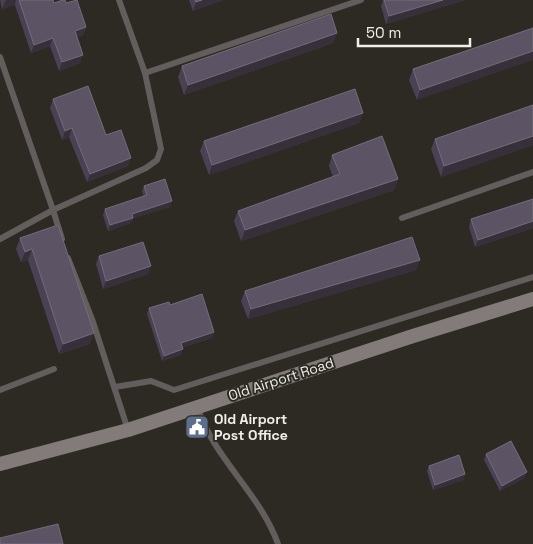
<svg xmlns="http://www.w3.org/2000/svg" width="533" height="544" font-family="'Space Grotesk',sans-serif">
<style>
.lines{fill:none;stroke-linecap:round;stroke-linejoin:round}
.service{stroke:#635e5d;stroke-width:6}
.secondary{stroke:#827b79;stroke-width:14}
.wall{fill:#4a4155}
.shaded-wall{fill:#37303a}
.building{fill:#5c5465;stroke:#736c7a}
.labels{text-anchor:middle;stroke-width:4;stroke-linejoin:round;paint-order:stroke}
.street-label{font-size:14px;fill:#efeee9;stroke:#2c2a22}
.poi-label{font-size:14px;font-weight:bold;fill:#efeee9;stroke:#2c2a22;text-anchor:start}
</style>
<rect width="100%" height="100%" fill="#2c2a22"/>
<g class="lines">
<path class="service" d="M0 57 53 210 0 239
M145 73 361 0
M402 218 533 172
M62 239 53 210 146 168 157 160 161 149 145 73 119 0
M68 258 92 319 128 430
M115 387 151 381 174 390 533 277
M0 390 54 369
M197 406C213 458 260 493 278 544"/>
<path class="secondary" d="M0 464 128 430 413 336 533 299"/>
</g>
<path class="wall" d="M0 0H53L54 3H66L86 27 83 35 77 37 80 63 59 71 50 46 31 53 15 5 2 9Z
M189 0H223L193 11Z
M383 0H465L386 24 381 6Z
M533 28 417 100 409 80 413 69Z
M337 33 333 43 184 95 178 77 182 66Z
M53 99 106 135 128 166 87 182 69 137 62 140 50 108Z
M533 105V145L441 177 431 149 435 139Z
M363 113 359 123 209 175 200 151 204 141Z
M332 155 398 179 394 190 241 241 234 221 238 211 333 177 329 166Z
M144 186 170 207 133 218 131 223 108 231 103 215 105 209 144 197 142 191Z
M533 199V228L475 247 469 227 471 219Z
M58 225 90 344 59 354 28 260 21 262 16 249 20 238Z
M99 256 148 274 103 289 96 264Z
M416 270 248 319 241 301 245 291Z
M170 305 214 332 212 338 183 347 181 355 162 361 147 314 149 308Z
M486 454 525 478 500 491 484 460Z
M429 466 465 474 463 480 433 490 427 471Z"/>
<path class="shaded-wall" d="M7 0H16L15 5 2 9 5 1Z
M202 0H223L193 11 196 2Z
M443 0H465L386 24 389 16Z
M86 27 83 35 72 39 75 31Z
M337 33 333 43 184 95 188 85Z
M53 38 50 46 31 53 34 45Z
M533 51V60L417 100 420 90Z
M83 55 80 63 59 71 62 62Z
M363 113 359 123 209 175 212 165Z
M72 128 69 137 62 140 65 131Z
M533 136V145L441 177 444 166Z
M131 158 128 166 87 182 90 174Z
M398 179 394 190 241 241 245 230Z
M172 201 170 207 133 218 131 223 108 231 110 225 132 214Z
M533 221V228L475 247 478 240Z
M32 249 28 260 21 262 25 252Z
M420 260 416 270 248 319 251 309Z
M151 266 148 274 103 289 106 281Z
M214 332 212 338 179 348 181 343Z
M94 333 90 344 59 354 63 344Z
M183 349 181 355 162 361 164 356Z
M527 472 525 478 500 491 502 486Z
M465 474 463 480 433 490 435 485Z"/>
<path class="building" d="M19 0H53L54 3 63 0H65L66 3 77 0 86 27 75 31 83 55 62 62 53 38 34 45Z
M195 0H202L196 2Z
M384 0H443L389 16Z
M331 14 337 33 188 85 182 66Z
M533 28V51L420 90 413 69Z
M88 86 106 135 121 130 131 158 90 174 72 128 65 131 53 99Z
M355 89 363 113 212 165 204 141Z
M533 105V136L444 166 435 139Z
M382 136 398 179 245 230 238 211 340 174 332 155Z
M165 179 172 201 132 214 133 218 110 225 105 209 147 195 144 186Z
M533 199V221L478 240 471 219Z
M58 225 94 333 63 344 32 249 25 252 20 238Z
M412 237 420 260 251 309 245 291Z
M143 242 151 266 106 281 99 256Z
M202 294 214 332 181 343 183 349 164 356 149 308 169 302 170 305Z
M511 441 527 472 502 486 486 454Z
M459 455 465 474 435 485 429 466Z
M58 524 63 544H0V538Z"/>
<defs>
<g id="civic-square" transform="scale(1.25)"><rect x="-9" y="-9" width="18" height="18" rx="4" fill="#5c6f8a" stroke="#2c2a22"/><path d="M-.6-6.5H3V-4.5H.6V-3L4-1V1h2V6H-6V1h2V-1L-.6-3ZM-1.2 2.5V6h2.4V2.5Z" fill="#fff"/></g>
</defs>
<g fill-rule="evenodd">
<use href="#civic-square" x="197" y="427"/>
</g>
<g class="labels">
<g class="street-label">
<text transform="translate(281 379) rotate(-18)" y="5">Old Airport Road</text>
</g>
<g class="poi-label">
<text x="214" y="424">Old Airport<tspan x="214" dy="16">Post Office</tspan></text>
</g>
</g>
<path d="M358 38v8h112v-8" fill="none" stroke="#efeee9" stroke-width="2.5"/>
<text x="366" y="38" font-size="15" fill="#efeee9" stroke="#2c2a22" stroke-width="4" paint-order="stroke">50 m</text>
</svg>
